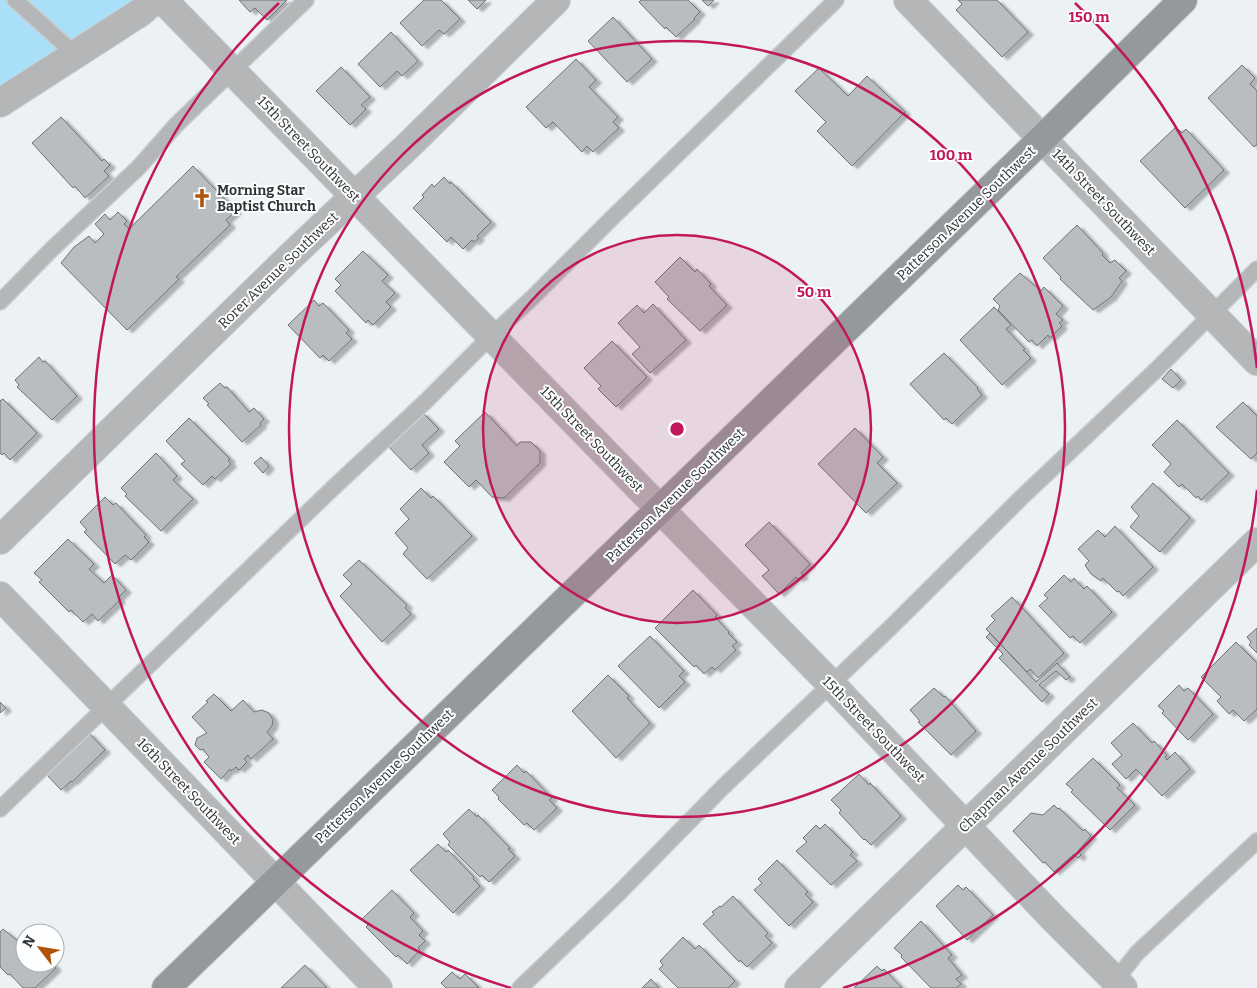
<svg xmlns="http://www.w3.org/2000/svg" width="1257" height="988" font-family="Bitter,serif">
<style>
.green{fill:#a9dff9}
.building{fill:#b9bdbf;stroke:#6f7375;filter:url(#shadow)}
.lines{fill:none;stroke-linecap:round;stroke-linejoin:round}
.lane-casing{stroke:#cacfd1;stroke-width:18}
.street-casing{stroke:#cacfd1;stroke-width:30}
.secondary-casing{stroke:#cacfd1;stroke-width:30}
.lane{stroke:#b4b6b7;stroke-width:15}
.street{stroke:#b4b6b7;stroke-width:28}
.secondary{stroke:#96999b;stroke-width:28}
.ring{fill:none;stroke:#c2185b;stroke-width:2.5}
.labels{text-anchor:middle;stroke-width:4;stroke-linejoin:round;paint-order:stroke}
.street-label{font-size:14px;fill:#313334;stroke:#fcfeff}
.poi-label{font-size:14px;font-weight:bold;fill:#313334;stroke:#fcfeff;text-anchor:start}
.centre{fill:#c2185b;stroke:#fcfeff;stroke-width:2.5}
.ring-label{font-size:15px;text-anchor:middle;font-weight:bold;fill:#c2185b;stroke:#fcfeff;stroke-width:4;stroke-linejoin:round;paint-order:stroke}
</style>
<defs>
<filter id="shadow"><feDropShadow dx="5.5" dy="3" stdDeviation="1" flood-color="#0004"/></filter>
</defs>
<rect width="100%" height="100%" fill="#ecf1f3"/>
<path class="green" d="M0 0H154L0 103Z"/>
<path class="building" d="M239 0H287L267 20 255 8 250 12Z
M424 0H441L460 19 444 34 439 30 422 46 400 23Z
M468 0H486L477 9Z
M641 0H688L700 12 694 18 695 19 676 37 666 27 665 29 639 2Z
M702 0H714L708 6Z
M958 0H997L1028 32 1002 57 956 10 962 4Z
M613 17 652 59 627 82 588 41Z
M391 32 418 61 402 76 397 71 380 87 358 64Z
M576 59 596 80 589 87 618 117 613 122 619 128 593 152 587 146 582 152 553 122 546 128 526 107Z
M1242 65 1255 78 1250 84 1257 91V144L1254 147 1208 98Z
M341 67 370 97 361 105 366 109 350 125 316 91Z
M819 68 848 96 867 76 905 112 852 166 817 131 826 122 795 91Z
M61 117 102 161 104 159 110 165 104 171 109 176 85 198 75 186 73 188 32 143Z
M1176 127 1182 133 1186 129 1224 170 1185 208 1140 161Z
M193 166 236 211 226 220 230 225 176 277 179 279 127 330 61 263 74 247 89 236 95 243 104 234 95 224 105 214 110 220 118 212 127 221 124 224 129 229Z
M444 177 450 184 451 182 491 222 477 236 479 238 474 242 472 240 463 249 451 237 447 242 413 208 424 197 422 195 432 184 434 187Z
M1077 225 1103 253 1102 255 1110 263 1115 260 1126 271 1119 278 1122 281 1111 297 1093 310 1060 279 1061 277 1043 258Z
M363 251 388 275 382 281 395 293 386 302 391 307 373 325 368 320 366 323 335 291 341 285 335 279Z
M680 257 695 272 697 269 711 284 709 286 727 305 700 331 667 299 669 297 655 282Z
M1020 273 1041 291 1044 287 1063 306 1056 314 1063 320 1059 323 1062 326 1050 338 1048 335 1037 346 1032 340 1029 342 998 310 1000 306 993 299Z
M314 300 319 306 323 303 349 330 346 333 352 339 329 361 323 355 320 358 288 325Z
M653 304 686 340 650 373 632 354 640 347 618 323 637 305 644 313Z
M994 307 1011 325 1006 329 1025 349 1023 350 1031 358 1002 385 960 340Z
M612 341 647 377 616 407 598 389 601 386 584 368Z
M944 353 978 388 977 389 982 395 952 424 946 418 944 420 910 384Z
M39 357 43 362 45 361 77 396 52 420 17 387 19 385 15 380Z
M1171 369 1181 380 1173 388 1162 379Z
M220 383 225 388 227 387 249 412 254 408 264 419 260 423 261 425 242 442 207 405 209 404 203 398Z
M3 399 37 433 10 460 4 453 2 455 0 453V401Z
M1243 402 1257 416V453L1251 459 1216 427Z
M422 412 439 429 422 445 429 453 411 470 387 445Z
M485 412 517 446 520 442H531L540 451V463L504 498 492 497 476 480 469 487 444 462 460 446 455 441Z
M189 418 230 459 228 460 231 464 215 479 212 476 203 485 181 464 185 461 166 441Z
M1177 420 1229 473 1201 500 1198 496 1196 498 1182 484 1179 487 1164 472 1171 464 1152 445Z
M855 428 883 457 877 463 897 483 866 513 818 464Z
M156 453 177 476 173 480 193 499 161 531 125 496 127 494 121 488Z
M261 457 269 466 263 473 254 463Z
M1153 483 1190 518 1160 552 1130 527 1139 516 1131 507Z
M421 488 431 498 433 496 472 536 427 579 403 554 408 548 395 533 409 519 400 509Z
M105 497 113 505 116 503 146 535 144 537 149 542 131 560 125 555 115 564 84 532 87 530 80 522Z
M769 522 810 564 801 573 803 575 798 579 796 577 779 594 762 576 769 570 745 545Z
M1115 526 1153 567 1123 596 1119 591 1117 592 1103 578 1101 581 1091 574 1085 565 1089 561 1078 549 1098 530 1105 537Z
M68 539 94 564 89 569 104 583 112 575 126 590 118 598 120 600 98 621 92 614 83 622 71 610 69 612 39 582 42 580 34 573Z
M359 560 407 605 405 608 411 614 382 642 340 596 352 584 343 575Z
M1064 575 1071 582 1074 578 1084 589 1087 586 1112 612 1080 643 1073 636 1070 638 1039 606 1048 598 1044 595Z
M693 590 717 615 715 617 729 632 728 633 737 642 732 646 736 650 715 670 712 667 704 674 696 665 694 667 655 628Z
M1012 597 1064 653 1038 678 1030 669 1027 672 986 629 995 620 991 616Z
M1257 628V653L1249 645 1251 642 1247 637Z
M990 633 1036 682 1057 663 1070 677 1066 680 1056 671 1039 685 1049 694 1042 702 999 658 1003 654 986 637Z
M650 636 684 671 679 676 685 682 659 708 618 666Z
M1236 642 1257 663V709L1244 721 1233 710 1229 714 1217 701 1221 697 1201 677Z
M608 675 629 696 627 698 650 723 616 758 572 711Z
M1179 685 1184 691 1188 688 1213 714 1188 740 1162 713 1164 711 1158 706Z
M934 688 944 697 945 696 976 731 951 755 918 722 920 721 910 710Z
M214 694 231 711 243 700 254 712 262 710 269 713 273 720 272 726 267 732 273 739 251 759 248 755 244 759 247 762 239 770 236 767 231 771 230 769 221 779 204 762 209 757 203 749 200 750 195 745 197 738 207 733 192 717 208 702 206 701Z
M0 702 6 708 0 713Z
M1133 723 1152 743 1154 741 1167 755 1165 757 1167 760 1175 752 1190 769 1162 796 1136 769 1126 779 1112 764 1122 755 1111 743Z
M88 732 105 750 72 782 71 781 61 790 47 775 56 766 55 764Z
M1093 758 1120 785 1117 788 1135 805 1110 830 1071 792 1073 790 1066 784Z
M517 765 524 773 526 771 552 798 549 800 557 808 534 830 527 823 524 825 498 799 499 797 492 790Z
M859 774 869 785 870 783 901 816 871 845 865 839 864 840 839 813 841 810 831 800Z
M1054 805 1058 809 1059 808 1083 831 1085 829 1091 836 1078 851 1081 855 1078 858 1074 854 1054 872 1045 862 1043 863 1013 831 1031 813 1043 815Z
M469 809 477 817 478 815 510 848 508 849 515 856 489 882 482 875 480 877 448 845 450 842 443 834Z
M825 824 853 852 850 855 857 861 831 885 796 851 807 842 803 838 816 825 820 829Z
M438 844 446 852 448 850 474 877 473 879 480 886 453 913 410 870Z
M777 860 808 892 805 894 813 902 789 926 754 890 762 883 758 879Z
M958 885 963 890 966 887 993 915 967 940 936 906Z
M392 890 414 913 410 917 423 931 419 935 425 941 418 948 420 950 407 964 398 955 396 957 366 927 368 925 362 919Z
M733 896 768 933 765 936 772 943 747 967 740 960 739 962 703 924 714 914 712 912 720 906 721 907Z
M921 921 952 955 948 958 962 975 956 979 961 984 956 988H931L901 957 902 955 894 948Z
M3 929 18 941 25 935V963H52L56 968 35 988H23L10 974 8 975 0 967V932Z
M683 937 695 949 699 945 735 981 728 988H678L659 969 663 965 660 961Z
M305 965 327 988H281Z
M877 966 882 971 884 969 902 988H854Z
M452 972 460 979 465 974 479 988H446L441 983Z
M651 979 659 988H642Z"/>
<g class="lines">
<g class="lane-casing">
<path id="lane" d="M15 0 76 55
M0 302 52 249 139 167 176 125 306 0
M0 809 333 488 425 402 491 336 532 298 610 220 836 0
M1112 985 1137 953 1257 841
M520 988 619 893 723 787 890 628 1021 498 1156 370 1257 269"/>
</g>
<g class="street-casing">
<path id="street" d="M163 0 831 684 1052 917 1123 988
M908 0 1257 361
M0 103 141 12 154 0
M0 540 292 255 410 144 556 0
M0 596 378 988
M799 988 1257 542"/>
</g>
<g class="secondary-casing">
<path id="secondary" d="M166 988 1043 138 1183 0"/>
</g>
<use href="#lane" class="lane"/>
<use href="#street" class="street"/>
<use href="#secondary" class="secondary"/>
</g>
<circle cx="677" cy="429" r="194" fill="#c2185b" fill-opacity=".12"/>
<g class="ring">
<circle cx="677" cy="429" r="194"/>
<circle cx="677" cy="429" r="388"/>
<path d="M1257 490A583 583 0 0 1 843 988M511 988A583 583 0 0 1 279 3M1075 3A583 583 0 0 1 1257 368"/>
</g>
<defs>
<g id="church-bare" transform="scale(1.5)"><path d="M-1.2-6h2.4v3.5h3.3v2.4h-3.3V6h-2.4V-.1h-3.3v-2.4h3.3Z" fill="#b2520a" stroke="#fcfeff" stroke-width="2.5" paint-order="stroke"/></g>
</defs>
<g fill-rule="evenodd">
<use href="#church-bare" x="202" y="198"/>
</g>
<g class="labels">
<g class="street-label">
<text transform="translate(309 149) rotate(46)" y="5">15th Street Southwest</text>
<text transform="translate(1104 202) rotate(46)" y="5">14th Street Southwest</text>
<text transform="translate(966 213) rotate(-44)" y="5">Patterson Avenue Southwest</text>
<text transform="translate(278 270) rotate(-44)" y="5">Rorer Avenue Southwest</text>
<text transform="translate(592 439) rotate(46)" y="5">15th Street Southwest</text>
<text transform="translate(675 495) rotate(-44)" y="5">Patterson Avenue Southwest</text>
<text transform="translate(874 729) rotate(46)" y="5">15th Street Southwest</text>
<text transform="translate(1028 765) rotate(-44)" y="5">Chapman Avenue Southwest</text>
<text transform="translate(384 776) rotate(-44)" y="5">Patterson Avenue Southwest</text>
<text transform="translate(189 791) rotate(46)" y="5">16th Street Southwest</text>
</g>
<g class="poi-label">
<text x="217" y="195">Morning Star<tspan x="217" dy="16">Baptist Church</tspan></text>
</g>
</g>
<circle cx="677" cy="429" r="8" class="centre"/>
<g class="ring-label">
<text x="1089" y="22">150 m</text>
<text x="951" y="160">100 m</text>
<text x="814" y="297">50 m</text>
</g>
<g transform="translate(40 948) rotate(301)"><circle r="24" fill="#fcfeff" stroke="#abadae"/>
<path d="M0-4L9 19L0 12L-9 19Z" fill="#b2520a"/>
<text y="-8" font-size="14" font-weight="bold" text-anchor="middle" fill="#313334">N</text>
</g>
</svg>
